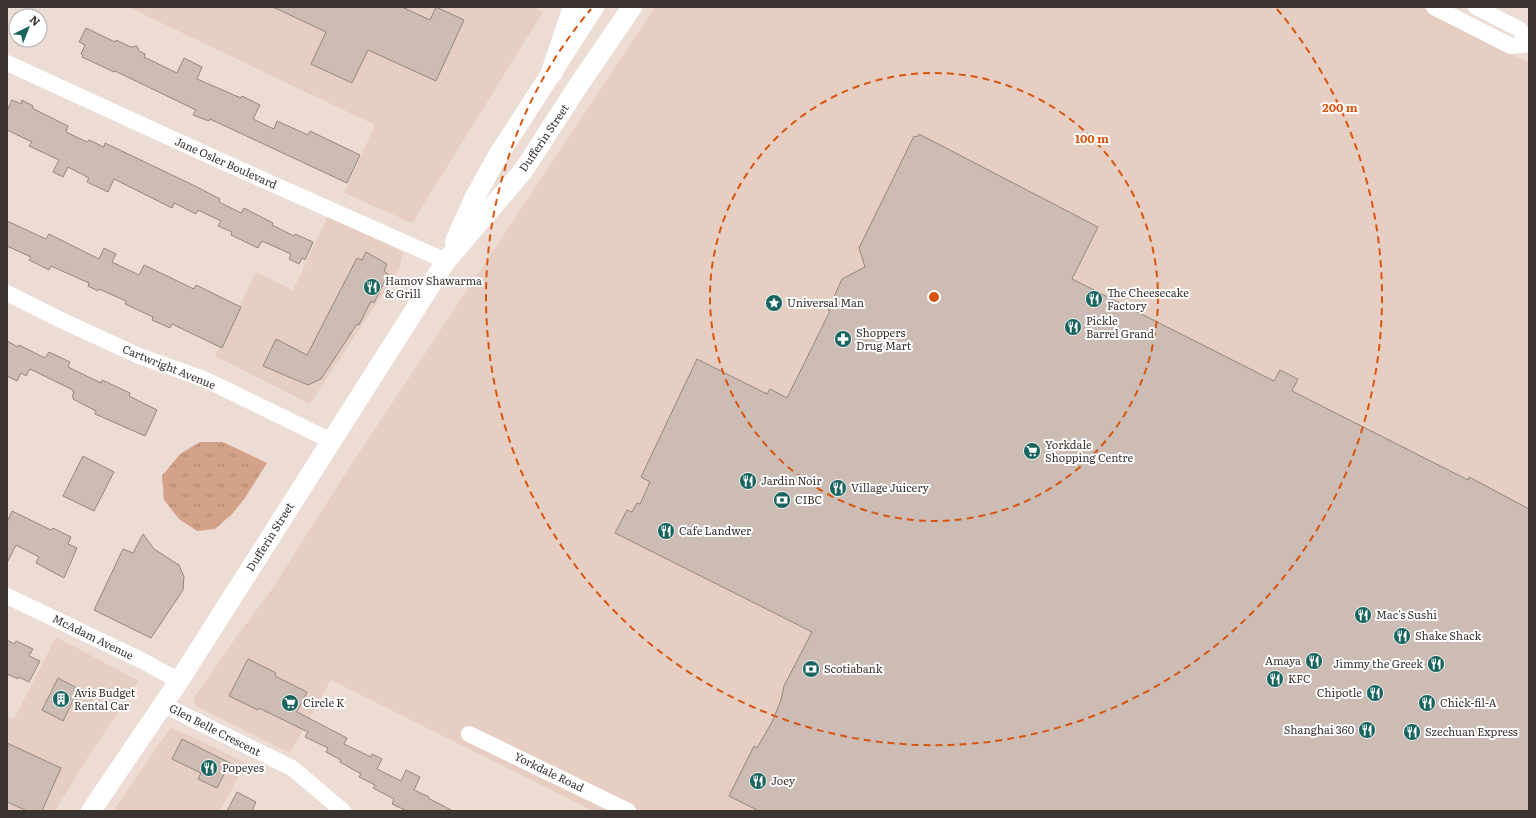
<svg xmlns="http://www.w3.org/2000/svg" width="1536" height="818" font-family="Literata,serif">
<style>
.built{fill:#e6cfc2}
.grass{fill:url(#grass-tufts)}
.building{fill:#ccbcb4;stroke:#95867e}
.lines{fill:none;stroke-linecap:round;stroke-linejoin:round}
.minor{stroke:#fff;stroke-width:16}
.major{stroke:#fff;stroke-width:20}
.highway{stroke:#fff;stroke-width:22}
.ring{fill:none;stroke:#d75510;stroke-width:2;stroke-dasharray:7 5}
.labels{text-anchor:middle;stroke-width:4;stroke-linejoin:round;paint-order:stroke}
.street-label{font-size:11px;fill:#3a3330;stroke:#fff}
.poi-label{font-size:11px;fill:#3a3330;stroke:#fff;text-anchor:start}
.centre{fill:#d75510;stroke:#fff;stroke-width:2}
.ring-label{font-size:12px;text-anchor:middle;font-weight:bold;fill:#d75510;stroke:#fff;stroke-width:4;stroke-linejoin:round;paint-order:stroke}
</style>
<defs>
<pattern id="grass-tufts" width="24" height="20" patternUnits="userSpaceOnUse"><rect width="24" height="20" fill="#d4a288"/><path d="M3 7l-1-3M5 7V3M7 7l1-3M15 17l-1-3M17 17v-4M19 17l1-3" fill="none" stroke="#ad8570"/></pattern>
</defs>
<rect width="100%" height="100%" fill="#ecdcd4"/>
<path class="built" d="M128 7H533L543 12 412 223 344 193 375 125Z
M655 7H1420L1529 63V811H593L331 680 290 753 196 706 193 699 237 636 273 588 345 474Z
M328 216 403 252 399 270 310 404 215 356 256 272 293 290Z
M56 637 139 681 88 757 55 811H7V716L14 719Z
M171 727 246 763 220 811H113Z"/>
<path class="grass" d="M200 442H223L267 463 245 498 232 514 215 529 197 531 179 519 164 500 162 476 180 454Z"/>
<path class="building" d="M273 7H402L430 20 436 7 464 20 436 81 368 50 352 83 311 64 326 32Z
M86 28 115 42 116 40 131 47 137 46 139 51 145 54 144 57 177 73 184 58 202 67 197 79 241 98 242 96 260 105 253 119 274 129 277 121 308 135 310 131 360 155 347 183 210 119 209 121 193 115 196 110 115 71 114 72 82 57 83 55 81 54 85 45 79 42Z
M12 100 21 104 22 100 33 106 32 108 68 126 66 132 87 142 89 140 104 147 105 143 195 186 220 199 219 202 241 213 244 208 273 223 272 225 294 236 295 234 313 242 305 260 302 258 299 264 289 259 291 254 262 241 258 248 231 235 232 232 218 226 221 221 198 210 196 214 174 203 172 208 114 179 108 192 87 182 89 178 68 167 63 177 53 172 59 160 29 146 32 142 7 130V111Z
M919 134 1098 227 1072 279 1274 381 1280 370 1298 379 1292 391 1468 480 1469 477 1529 509V811H759L729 796 754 746 757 748 772 722 781 700 784 686 812 632 615 533 627 510 632 512 637 503 640 504 650 482 641 477 697 359 767 394 770 389 787 398 830 311 828 310 842 279 865 267 859 248 914 136 917 137Z
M7 221 46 239 49 234 99 259 104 248 116 254 112 262 139 275 144 265 194 289 196 285 241 307 222 348 172 324 170 328 152 320 153 317 125 304 126 301 99 289 98 291 88 286 89 283 51 266 49 270 29 260 31 257 7 246Z
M366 252 387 264 384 271 388 274 374 303 371 301 359 325 357 324 321 379 308 385 263 366 276 339 307 355 357 258 362 260Z
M7 341 18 347 19 345 45 358 49 352 70 362 68 367 101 383 102 380 130 393 129 396 157 410 145 436 95 414 96 411 73 399 74 398 72 397 74 392H73V390L30 369 26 376 21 373 17 381 7 376Z
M83 456 114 472 94 511 63 496Z
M12 511 51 530 53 528 71 537 68 544 77 548 64 578 36 563 39 557 16 545 7 563V522Z
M143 534 154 549 179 565 184 577 183 590 151 638 94 610 123 549 133 553Z
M7 640 14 644 16 641 33 649 29 656 40 661 29 682 19 677 18 679 7 674Z
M248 659 276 673 275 676 307 692 297 712 347 738 344 744 371 757 372 754 382 759 377 769 401 781 406 770 420 777 414 790 429 797 428 798 453 811H407L392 804 394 799 373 788 375 785 359 777 361 774 340 762 341 760 326 752 328 748 305 737 308 732 259 708 258 710 229 696Z
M58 678 79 689 63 721 42 710Z
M182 739 230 763 217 788 198 779 201 773 172 759Z
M7 743 61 768 42 811H27L7 802Z
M237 792 256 802 252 811H227Z"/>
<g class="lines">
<path class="minor" d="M1434 7 1511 46 1529 44
M1476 7 1519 29 1529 43
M7 63 221 161 446 261
M7 293 61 320 139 356 201 378 223 388 331 441
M7 596 145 662 179 681
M163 704 190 718 292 768 343 811
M469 734 628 811"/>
<path class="major" d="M455 241 474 199 497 157 594 7
M91 811 179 681 446 261 523 171 578 86 632 7"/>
<path class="highway" d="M552 72 574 7"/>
</g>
<g class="ring">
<circle cx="934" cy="297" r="224"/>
<path d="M1277 9A448 448 0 1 1 591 9"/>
</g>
<defs>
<g id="restaurant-disc" transform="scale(0.9)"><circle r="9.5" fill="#18655f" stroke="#fff"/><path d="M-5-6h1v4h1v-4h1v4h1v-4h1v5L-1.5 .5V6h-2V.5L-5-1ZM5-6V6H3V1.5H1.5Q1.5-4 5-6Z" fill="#fff"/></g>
<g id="sight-disc" transform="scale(0.9)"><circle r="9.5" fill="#18655f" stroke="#fff"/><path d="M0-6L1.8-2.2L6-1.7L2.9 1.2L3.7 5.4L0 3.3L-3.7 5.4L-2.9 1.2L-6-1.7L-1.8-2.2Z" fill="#fff"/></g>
<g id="pharmacy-disc" transform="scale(0.9)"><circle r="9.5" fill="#18655f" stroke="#fff"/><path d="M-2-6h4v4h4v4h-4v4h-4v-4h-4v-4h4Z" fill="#fff"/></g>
<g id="supermarket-disc" transform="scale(0.9)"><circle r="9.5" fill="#18655f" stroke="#fff"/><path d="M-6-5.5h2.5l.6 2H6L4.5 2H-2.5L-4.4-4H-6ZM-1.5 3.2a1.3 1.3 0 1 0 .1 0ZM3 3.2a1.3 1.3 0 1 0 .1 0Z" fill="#fff"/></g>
<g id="bank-disc" transform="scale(0.9)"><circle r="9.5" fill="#18655f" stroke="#fff"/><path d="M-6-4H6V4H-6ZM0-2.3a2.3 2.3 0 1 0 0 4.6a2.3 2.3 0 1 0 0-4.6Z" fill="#fff"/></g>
<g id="building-disc" transform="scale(0.9)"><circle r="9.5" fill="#18655f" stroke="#fff"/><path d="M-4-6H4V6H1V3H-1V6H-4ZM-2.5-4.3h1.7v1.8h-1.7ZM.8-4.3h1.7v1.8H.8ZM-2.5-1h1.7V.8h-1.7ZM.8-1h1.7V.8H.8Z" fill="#fff"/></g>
</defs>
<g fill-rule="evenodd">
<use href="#restaurant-disc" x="372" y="287"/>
<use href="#restaurant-disc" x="1094" y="299"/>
<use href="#sight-disc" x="774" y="303"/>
<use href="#restaurant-disc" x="1073" y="327"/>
<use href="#pharmacy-disc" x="843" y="339"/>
<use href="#supermarket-disc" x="1032" y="451"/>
<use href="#restaurant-disc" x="748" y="481"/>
<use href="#restaurant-disc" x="838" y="488"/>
<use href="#bank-disc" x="782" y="500"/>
<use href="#restaurant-disc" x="666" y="531"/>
<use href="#restaurant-disc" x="1363" y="615"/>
<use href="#restaurant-disc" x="1402" y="636"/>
<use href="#restaurant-disc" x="1314" y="661"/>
<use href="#restaurant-disc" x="1436" y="664"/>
<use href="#bank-disc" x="811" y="669"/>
<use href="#restaurant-disc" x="1275" y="679"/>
<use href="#restaurant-disc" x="1375" y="693"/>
<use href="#building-disc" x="61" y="699"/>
<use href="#supermarket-disc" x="290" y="703"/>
<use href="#restaurant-disc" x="1427" y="703"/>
<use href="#restaurant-disc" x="1367" y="730"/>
<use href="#restaurant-disc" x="1412" y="732"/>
<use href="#restaurant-disc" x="209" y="768"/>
<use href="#restaurant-disc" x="758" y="781"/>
</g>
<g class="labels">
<g class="street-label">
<text transform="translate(544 138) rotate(-56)" y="4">Dufferin Street</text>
<text transform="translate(226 163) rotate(24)" y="4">Jane Osler Boulevard</text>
<text transform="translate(169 367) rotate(22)" y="4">Cartwright Avenue</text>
<text transform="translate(270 537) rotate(-58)" y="4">Dufferin Street</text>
<text transform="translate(93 637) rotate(26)" y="4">McAdam Avenue</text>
<text transform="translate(215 730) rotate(27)" y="4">Glen Belle Crescent</text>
<text transform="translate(549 772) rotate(26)" y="4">Yorkdale Road</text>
</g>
<g class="poi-label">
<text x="385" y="285">Hamov Shawarma<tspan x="385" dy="13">&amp; Grill</tspan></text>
<text x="1107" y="297">The Cheesecake<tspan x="1107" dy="13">Factory</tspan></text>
<text x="787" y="307">Universal Man</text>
<text x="1086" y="325">Pickle<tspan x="1086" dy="13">Barrel Grand</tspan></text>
<text x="856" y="337">Shoppers<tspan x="856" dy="13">Drug Mart</tspan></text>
<text x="1045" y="449">Yorkdale<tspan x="1045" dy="13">Shopping Centre</tspan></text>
<text x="761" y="485">Jardin Noir</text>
<text x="851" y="492">Village Juicery</text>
<text x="795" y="504">CIBC</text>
<text x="679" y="535">Cafe Landwer</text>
<text x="1376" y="619">Mac's Sushi</text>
<text x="1415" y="640">Shake Shack</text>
<text x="1301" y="665" text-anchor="end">Amaya</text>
<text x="1423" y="668" text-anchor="end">Jimmy the Greek</text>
<text x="824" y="673">Scotiabank</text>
<text x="1288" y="683">KFC</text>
<text x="74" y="697">Avis Budget<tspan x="74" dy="13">Rental Car</tspan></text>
<text x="1362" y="697" text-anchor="end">Chipotle</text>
<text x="303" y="707">Circle K</text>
<text x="1440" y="707">Chick-fil-A</text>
<text x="1354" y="734" text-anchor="end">Shanghai 360</text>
<text x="1425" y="736">Szechuan Express</text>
<text x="222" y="772">Popeyes</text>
<text x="771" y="785">Joey</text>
</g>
</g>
<circle cx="934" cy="297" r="6" class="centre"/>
<g class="ring-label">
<text x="1340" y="112">200 m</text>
<text x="1092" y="143">100 m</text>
</g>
<rect width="1536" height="818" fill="none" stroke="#3a3330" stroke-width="16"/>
<g transform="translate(28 28) rotate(43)"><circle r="19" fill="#ffffff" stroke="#b0adac"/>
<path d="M0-3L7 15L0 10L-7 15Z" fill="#18655f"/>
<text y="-6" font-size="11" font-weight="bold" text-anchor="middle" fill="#3a3330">N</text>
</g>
</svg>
